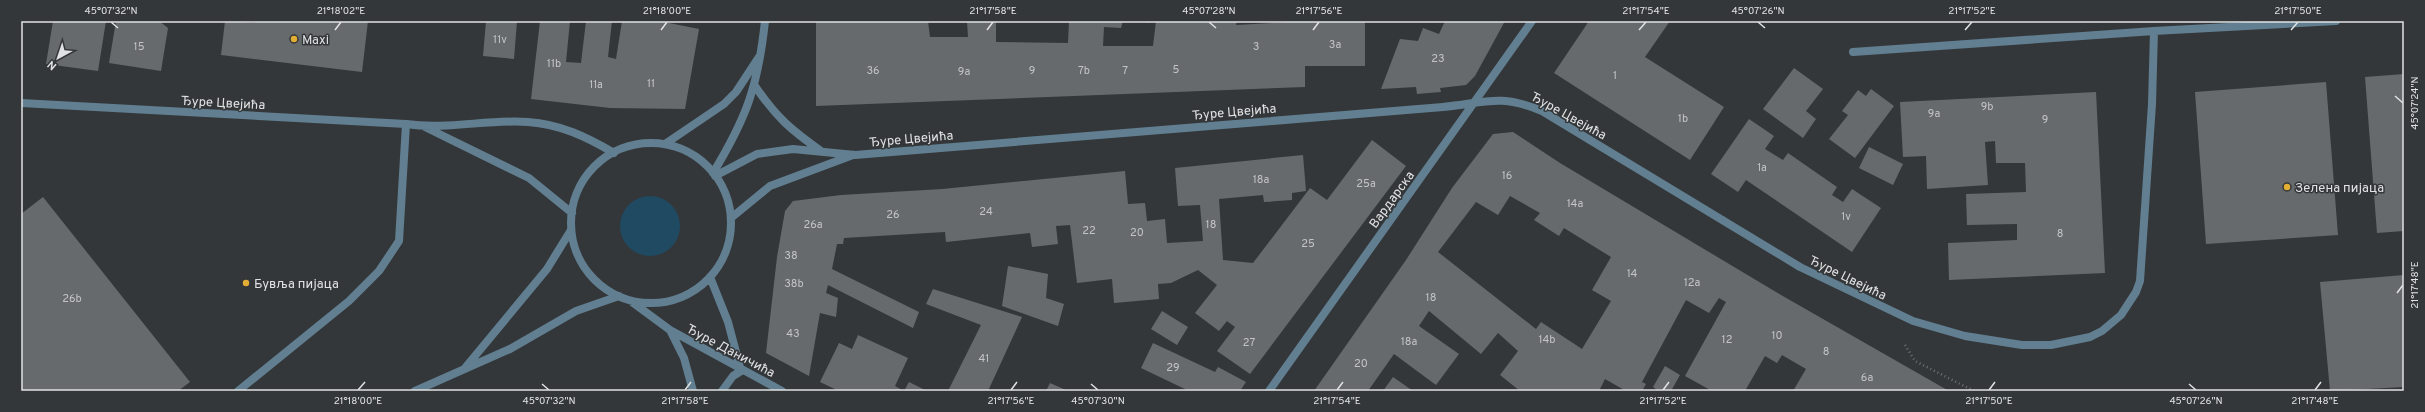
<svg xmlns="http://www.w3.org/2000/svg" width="2425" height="412" font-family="Overpass,sans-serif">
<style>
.green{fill:#1f4a61}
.building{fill:#676a6c;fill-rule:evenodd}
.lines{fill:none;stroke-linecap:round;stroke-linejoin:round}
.path{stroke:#707374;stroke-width:2.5;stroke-dasharray:1 3;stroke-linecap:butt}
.service{stroke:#617f91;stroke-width:8}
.minor{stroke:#617f91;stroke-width:8}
.ticks{fill:none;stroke:#e0e2e3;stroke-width:1.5}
.poi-dot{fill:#e2af34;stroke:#343739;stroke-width:1.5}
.labels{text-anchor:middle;stroke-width:3;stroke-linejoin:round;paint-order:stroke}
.number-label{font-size:11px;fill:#c2c4c5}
.poi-label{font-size:13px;fill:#e0e2e3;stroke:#343739;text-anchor:start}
.street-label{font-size:13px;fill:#e0e2e3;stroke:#343739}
.neatline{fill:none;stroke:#e0e2e3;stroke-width:1.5}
.ticks-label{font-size:10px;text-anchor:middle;fill:#e0e2e3}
</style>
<rect width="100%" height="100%" fill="#343739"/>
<path class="green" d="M620 226a30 30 0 1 1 60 0a30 30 0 1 1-60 0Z"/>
<path class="building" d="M53 21H106L98 71 46 64Z
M116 21H159L168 28 161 71 109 63Z
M225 21 255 23V21H368L362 72 221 55Z
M486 21H517L514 59 483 56Z
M540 21H570L566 62 581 63 586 21H612L608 57 616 59 622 21H659L699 29 685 109 610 108 531 99Z
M816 21H928L930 37H968L967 21H996V42L1068 43 1069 21H1123L1121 28 1104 27 1103 46H1153L1156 21H1237L1236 25 1306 21H1365V66H1305V87L816 106Z
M1138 21H1149V23Z
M1445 21H1505L1475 76 1466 85 1440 88 1441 92 1417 94 1416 87 1381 89 1400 39 1418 41 1423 28 1439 34Z
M1589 21H1670L1645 57 1724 107 1690 160 1554 73Z
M1794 68 1823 89 1806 111 1816 119 1803 138 1763 109Z
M2404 74V231L2377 233 2365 77Z
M2326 82 2338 235 2206 244 2195 92Z
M1871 89 1894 106 1855 158 1829 139 1848 115 1842 111 1858 90 1866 96Z
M2096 92 2105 273 1949 280 1948 243 2017 240V224L1967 225 1966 194 2026 192 2025 163H1996L1995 141 1985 142 1988 185 1927 189 1926 156 1903 157 1900 102Z
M1749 119 1774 136 1765 149 1783 160 1788 153 1837 187 1832 195 1843 202 1852 189 1881 208 1852 252 1746 180 1738 192 1711 174Z
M1513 132 1560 163 1776 292 1949 391H1793L1806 369 1782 355 1777 363 1765 356 1745 391H1712L1685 376 1726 302 1719 298 1709 313 1686 300 1642 382 1646 384 1642 391H1626L1605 379 1599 391H1520L1500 375 1518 351 1498 333 1481 354 1429 311 1419 326 1459 354 1436 385 1394 354 1368 391H1314L1406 260 1452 188 1493 134ZM1510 196 1540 213 1534 220 1559 236 1564 228 1611 257 1592 290 1611 301 1582 349 1541 322 1536 329 1438 252 1476 202 1498 215Z
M1372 140 1406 166 1250 374 1217 351 1235 327 1227 321 1219 331 1195 313 1217 285 1198 270 1171 283 1158 284 1159 299 1114 303 1112 279 1077 283 1070 225 1056 226 1058 244 1032 247 1030 233 946 242 945 232 844 238 843 244H837L832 269 919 312 913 328 828 285 826 293 838 298 836 317 820 313 809 376 766 353 777 257 785 211 793 201 841 195 942 189 1125 171 1128 204 1145 203 1147 221 1165 219 1167 243 1203 241 1200 205 1178 206 1175 168 1303 155 1306 191 1292 193V200L1264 202 1263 195 1219 199 1223 260 1253 263 1310 188 1327 200Z
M1869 147 1903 164 1893 185 1859 168Z
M43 197 190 382 178 391H21V214Z
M1008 266 1048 274 1046 298 1064 304 1058 326 1002 306Z
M2404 275V387L2330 391 2320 282Z
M933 289 1022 317 988 391H948L981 325 926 304Z
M1162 311 1188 327 1177 345 1151 329Z
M858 335 908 358 895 386 904 391 909 382 927 391H839L820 382 839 343 852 349Z
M1153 343 1215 372 1218 367 1246 382 1240 391H1189L1141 368Z
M1665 366 1680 375 1671 391H1658L1653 387Z
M1393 377 1413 391H1383Z
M1050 383 1068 391H1046Z"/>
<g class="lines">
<path class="path" d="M1905 345 1915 361 1974 391"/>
<path class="service" d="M465 368 547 269 571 230
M238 391 349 301 379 271 399 241 406 124
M415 391 510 349 576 311 619 296"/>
<path class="minor" d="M1853 52 2154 31
M755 86C776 117 791 130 821 151
M21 103 406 124C447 130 488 119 528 122 560 124 587 137 614 153
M425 127 529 178 572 213
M571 223a80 80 0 1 1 160 0a80 80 0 1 1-160 0Z
M665 144 724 104 736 92 759 57
M713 173C747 117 758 86 765 21
M715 176 757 154 793 149 855 155 1443 107C1485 103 1499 93 1542 111L1800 267 1913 321 1965 336 2022 345H2051L2090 337 2102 331 2121 315 2136 292 2140 281 2152 104 2154 31 2336 21
M731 218 770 186 853 155
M710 277 728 322 741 371
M632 302 670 330 684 358 693 391
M670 330 782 391
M722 391 733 376 741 371
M1269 391 1532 21"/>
</g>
<path class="ticks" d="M111 22 118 28M1209 22 1216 28M1758 22 1765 28M335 30 341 22M661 30 667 22M987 30 993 22M1313 30 1319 22M1639 30 1646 22M1965 30 1972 22M2291 30 2298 22M2395 96 2403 103M2397 293 2403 285M542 384 549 390M1091 384 1098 390M2189 384 2196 390M358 390 365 382M685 390 691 382M1011 390 1017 382M1337 390 1343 382M1663 390 1669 382M1989 390 1995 382M2315 390 2321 382"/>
<g class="poi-dot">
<circle cx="294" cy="39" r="4"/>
<circle cx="2287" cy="187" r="4"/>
<circle cx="246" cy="283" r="4"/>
</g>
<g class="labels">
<g class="number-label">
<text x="500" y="43">11v</text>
<text x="1335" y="48">3a</text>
<text x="139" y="50">15</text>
<text x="1256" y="50">3</text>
<text x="1438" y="62">23</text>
<text x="554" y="67">11b</text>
<text x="1176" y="73">5</text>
<text x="873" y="74">36</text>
<text x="1032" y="74">9</text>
<text x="1084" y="74">7b</text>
<text x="1125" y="74">7</text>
<text x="964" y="75">9a</text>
<text x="1615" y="79">1</text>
<text x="651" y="87">11</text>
<text x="596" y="88">11a</text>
<text x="1987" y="110">9b</text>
<text x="1934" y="117">9a</text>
<text x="1683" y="122">1b</text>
<text x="2045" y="123">9</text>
<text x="1762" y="171">1a</text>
<text x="1507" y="179">16</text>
<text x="1261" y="183">18a</text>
<text x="1366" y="187">25a</text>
<text x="1575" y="207">14a</text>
<text x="986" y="215">24</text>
<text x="893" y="218">26</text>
<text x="1846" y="220">1v</text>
<text x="813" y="228">26a</text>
<text x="1211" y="228">18</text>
<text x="1089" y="234">22</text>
<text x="1137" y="236">20</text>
<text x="2060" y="237">8</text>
<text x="1308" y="247">25</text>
<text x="791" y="259">38</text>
<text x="1632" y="277">14</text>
<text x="1692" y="286">12a</text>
<text x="794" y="287">38b</text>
<text x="1431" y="301">18</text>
<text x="72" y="302">26b</text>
<text x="793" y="337">43</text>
<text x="1777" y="339">10</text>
<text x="1547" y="343">14b</text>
<text x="1727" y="343">12</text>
<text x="1409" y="345">18a</text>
<text x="1249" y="346">27</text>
<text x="1826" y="355">8</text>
<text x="984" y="362">41</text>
<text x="1361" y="367">20</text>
<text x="1173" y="371">29</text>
<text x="1867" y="381">6a</text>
</g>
<g class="poi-label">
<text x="302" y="44">Maxi</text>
<text x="2295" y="192">Зелена пијаца</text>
<text x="254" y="288">Бувља пијаца</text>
</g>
<g class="street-label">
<text transform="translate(223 102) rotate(3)" y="5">Ђуре Цвејића</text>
<text transform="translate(1234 111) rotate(-5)" y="5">Ђуре Цвејића</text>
<text transform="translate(1569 115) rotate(29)" y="5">Ђуре Цвејића</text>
<text transform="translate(911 138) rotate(-5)" y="5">Ђуре Цвејића</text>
<text transform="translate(1391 199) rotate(-54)" y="5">Вардарска</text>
<text transform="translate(1848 277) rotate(26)" y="5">Ђуре Цвејића</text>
<text transform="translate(731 350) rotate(28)" y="5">Ђуре Даничића</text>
</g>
</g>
<rect width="2425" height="412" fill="none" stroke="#343739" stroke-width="44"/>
<g transform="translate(58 58) rotate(220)" stroke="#343739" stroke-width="3" paint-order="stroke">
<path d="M0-3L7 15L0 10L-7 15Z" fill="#e0e2e3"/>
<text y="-6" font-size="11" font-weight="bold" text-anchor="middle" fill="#e0e2e3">N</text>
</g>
<rect x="22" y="22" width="2381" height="368" class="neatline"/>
<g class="ticks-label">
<text x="111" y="14">45°07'32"N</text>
<text x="341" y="14">21°18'02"E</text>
<text x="667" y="14">21°18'00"E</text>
<text x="993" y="14">21°17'58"E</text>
<text x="1209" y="14">45°07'28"N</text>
<text x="1319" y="14">21°17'56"E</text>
<text x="1646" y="14">21°17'54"E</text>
<text x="1758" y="14">45°07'26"N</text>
<text x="1972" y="14">21°17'52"E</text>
<text x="2298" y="14">21°17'50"E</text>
<text transform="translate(2414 103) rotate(-90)" y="4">45°07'24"N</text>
<text transform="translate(2414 285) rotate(-90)" y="4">21°17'48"E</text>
<text x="358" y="404">21°18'00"E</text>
<text x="549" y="404">45°07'32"N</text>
<text x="685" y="404">21°17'58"E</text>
<text x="1011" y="404">21°17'56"E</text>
<text x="1098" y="404">45°07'30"N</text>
<text x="1337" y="404">21°17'54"E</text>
<text x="1663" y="404">21°17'52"E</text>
<text x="1989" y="404">21°17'50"E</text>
<text x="2196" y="404">45°07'26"N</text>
<text x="2315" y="404">21°17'48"E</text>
</g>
</svg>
